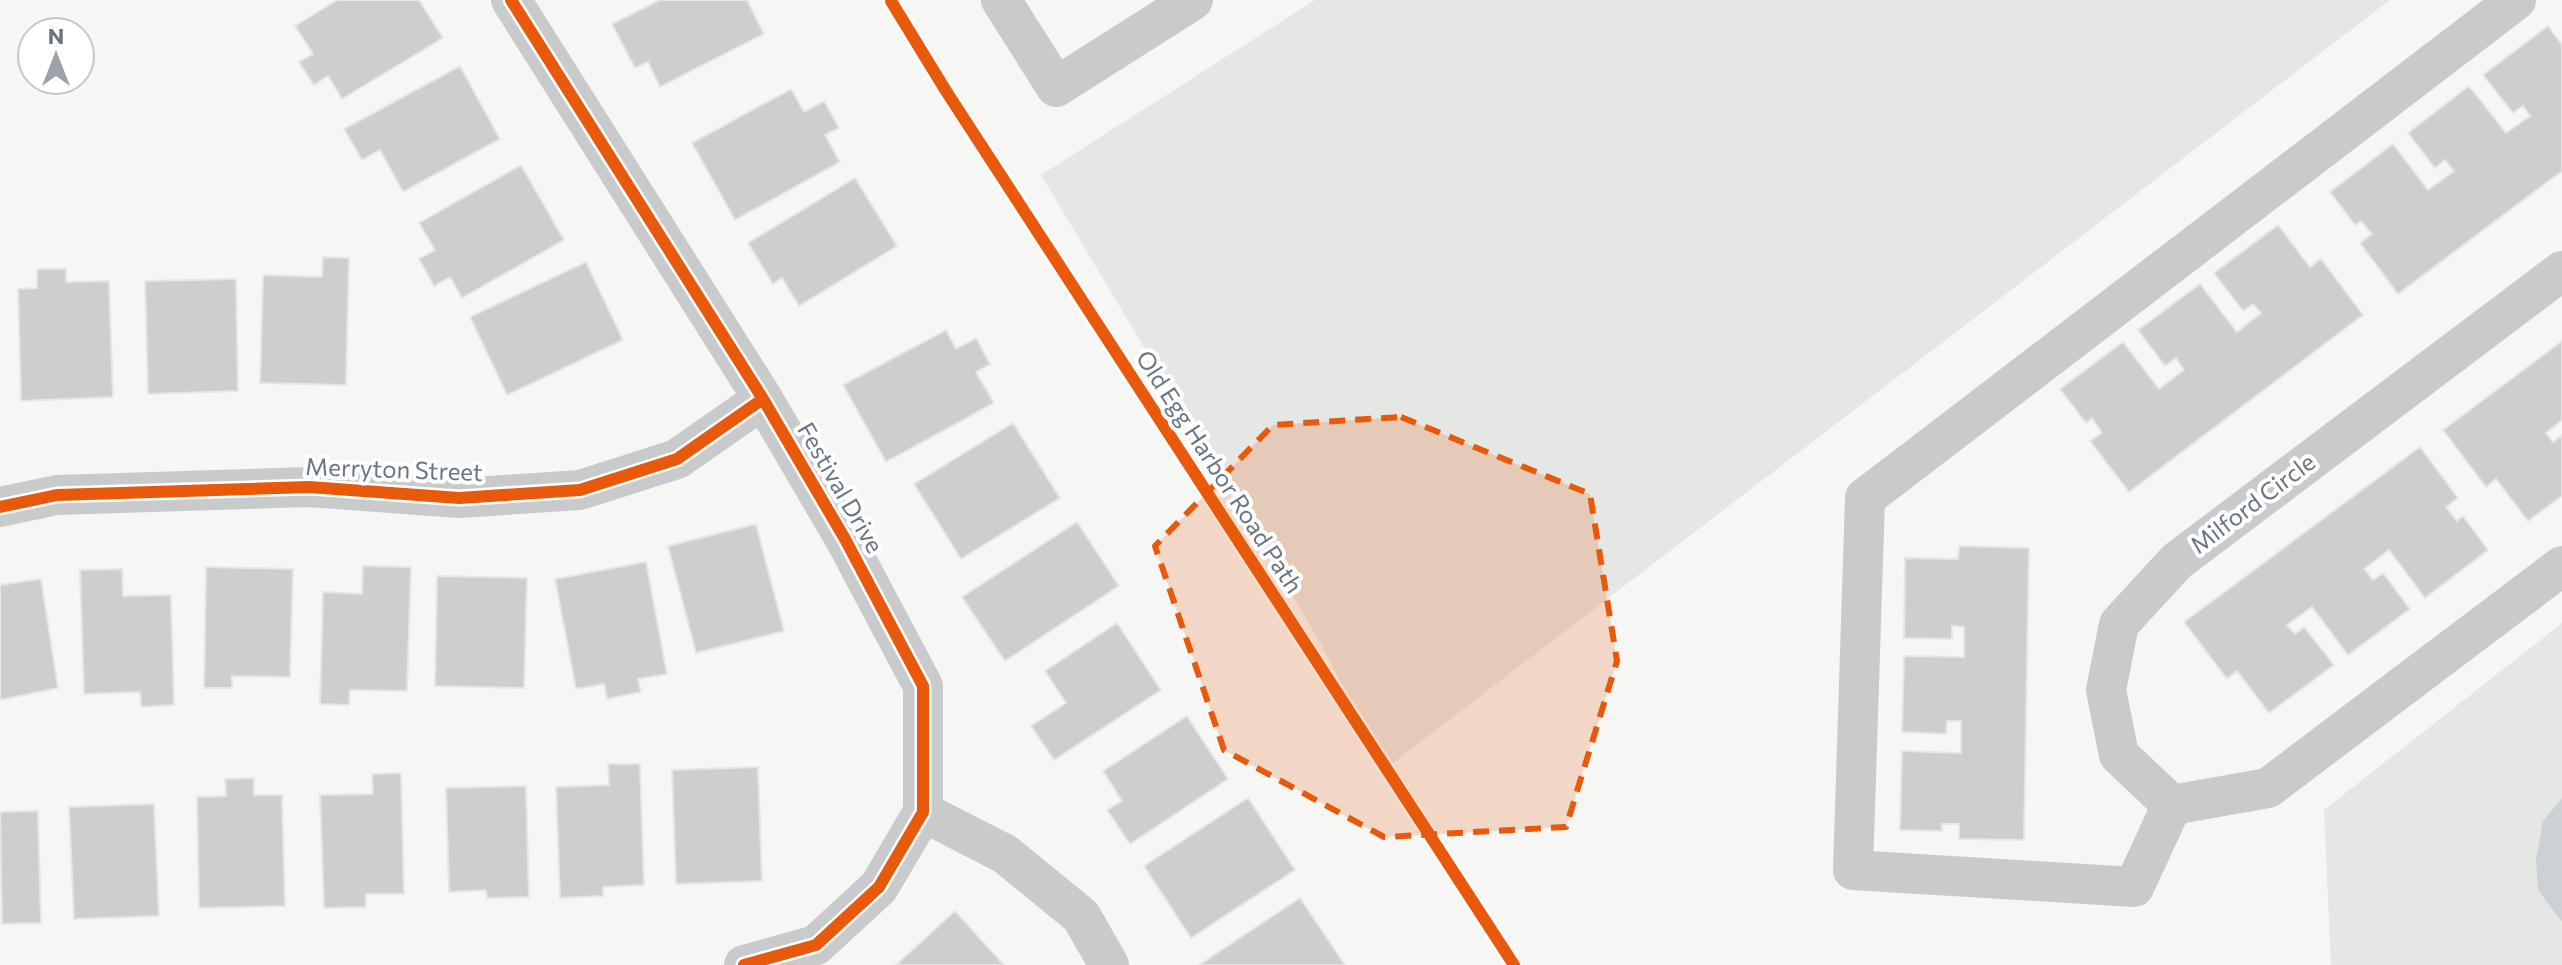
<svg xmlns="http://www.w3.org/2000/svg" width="2562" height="965" font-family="Commissioner,sans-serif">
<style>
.green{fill:#e4e7e3}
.water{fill:#cbd1d4}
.building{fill:#cdcecf;stroke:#e6e6e4;stroke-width:2}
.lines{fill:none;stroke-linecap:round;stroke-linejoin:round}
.minor{stroke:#c9cacb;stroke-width:40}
.cycleway-casing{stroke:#fff;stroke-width:17}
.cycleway{stroke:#e8590c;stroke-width:12}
.marked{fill:#e8590c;fill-opacity:0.2;stroke:#e8590c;stroke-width:6;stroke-dasharray:16 10;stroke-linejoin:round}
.labels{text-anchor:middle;stroke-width:8;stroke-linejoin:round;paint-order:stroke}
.street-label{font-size:24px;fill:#697582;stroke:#fff}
</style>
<rect width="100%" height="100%" fill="#f6f6f5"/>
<path class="green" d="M1315 0H2390L1385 769 1320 642 1041 175Z
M2562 623V965H2331L2324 810Z"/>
<path class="water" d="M2562 798V922L2538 890 2536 860 2543 821Z"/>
<path class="building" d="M337 0H419L443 38 342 99 328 76 314 85 299 62 313 54 295 26Z
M660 0H747L764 34 660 87 648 62 635 68 612 24Z
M2548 26 2562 45V171L2398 294 2360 243 2372 234 2361 221 2355 225 2330 192 2393 144 2428 190 2454 171 2445 160 2435 168 2408 133 2469 86 2506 133 2530 116 2523 106 2513 113 2483 75Z
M460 66 500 139 403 192 380 150 362 160 344 129Z
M791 89 804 112 824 101 839 128 825 135 840 162 735 220 692 143Z
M521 165 564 240 462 298 450 277 434 286 419 259 435 250 419 223Z
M855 178 897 246 799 306 782 278 773 284 748 243Z
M2278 225 2310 267 2321 259 2363 315 2129 492 2090 441 2102 433 2092 418 2086 423 2060 389 2123 342 2159 389 2184 370 2176 358 2165 366 2138 330 2200 284 2237 332 2261 313 2253 304 2243 311 2214 273Z
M323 257 349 258 346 385 260 383 263 275 322 277Z
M586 262 623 340 507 395 470 317Z
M37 269H66V282L109 281 113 397 21 401 18 289 37 288Z
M236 279 238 391 148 394 145 281Z
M946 330 956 349 976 338 990 364 976 372 994 403 886 462 843 385Z
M2562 341V420L2546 433 2553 442 2562 435V496L2528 521 2496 479 2486 487 2443 430Z
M1013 423 1060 498 961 559 914 484Z
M2420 447 2458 498 2446 507 2457 521 2463 516 2488 550 2425 598 2389 550 2364 569 2373 580 2383 573 2410 609 2348 655 2312 607 2287 625 2295 634 2304 627 2334 665 2269 713 2237 671 2227 679 2184 622Z
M1077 522 1119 586 1005 661 962 597Z
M756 524 784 631 696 653 668 546Z
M1959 546 2029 548 2024 840 1959 839V824H1942V831L1900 830 1902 751 1961 753V721H1947L1946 734 1902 732 1904 656 1964 657V627L1952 626V639L1904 638 1905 558 1958 559Z
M646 562 667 674 638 679 641 692 607 699 604 684 576 689 555 579Z
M363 566 411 567 407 691 350 690 349 705 320 704 323 592 362 594Z
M206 567 293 569 290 677 232 676V688H204Z
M122 569 123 596 171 595 174 705 141 707 140 692 84 694 80 570Z
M437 576 527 578 524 688 435 686Z
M41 579 58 688 0 700V585Z
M1117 623 1161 690 1054 760 1031 726 1066 703 1045 671Z
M1187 716 1228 779 1130 844 1107 810 1122 801 1103 771Z
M608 764H640L644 885 603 887V896L560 898 556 787 609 785Z
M758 767 762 881 676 884 672 770Z
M401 773 404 894H366V907L324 908 320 795 373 794 372 774Z
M254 778V795H282L285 906 199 908 197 797 226 796 225 779Z
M526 786 529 897 487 898 486 890 449 892 446 788Z
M1248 798 1295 870 1191 938 1144 866Z
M154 804 159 916 74 919 69 807Z
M38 811 41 923 2 924 0 812Z
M1300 898 1345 965H1199Z
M955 911 1004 965H896Z"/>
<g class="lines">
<path class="minor" d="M511 0 763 399 845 539 923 686V812L879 887 816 945 744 965
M1001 0 1056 87 1193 0
M0 507 57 495 309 487 459 498 580 490 677 459 763 399
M2172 805 2134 887 1853 870 1865 498 2516 0
M2172 805 2119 755 2106 690 2119 624 2177 561 2562 271
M2172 805 2268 788 2562 566
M923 812 1005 854 1081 916 1109 965"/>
<g class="cycleway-casing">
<path id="cycleway" d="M511 0 763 399 845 539 923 686V812L879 887 816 945 744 965
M891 1 946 91 1514 965
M0 507 57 495 309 487 459 498 580 490 677 459 763 399"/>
</g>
<use href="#cycleway" class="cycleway"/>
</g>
<path class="marked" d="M1401 417 1590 494 1617 661 1566 827 1384 837 1224 750 1155 546 1273 425Z"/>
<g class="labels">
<g class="street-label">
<text transform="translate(394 470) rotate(2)" y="8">Merryton Street</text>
<text transform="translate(1219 472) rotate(57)" y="8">Old Egg Harbor Road Path</text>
<text transform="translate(840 488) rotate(60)" y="8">Festival Drive</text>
<text transform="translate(2253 504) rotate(-37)" y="8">Milford Circle</text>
</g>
</g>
<g transform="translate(56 56)"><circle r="38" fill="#ffffff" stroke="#c3c8cd" stroke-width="2"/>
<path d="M0-6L14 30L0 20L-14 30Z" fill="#9aa2aa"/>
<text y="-12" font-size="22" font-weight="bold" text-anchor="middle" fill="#697582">N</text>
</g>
</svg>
